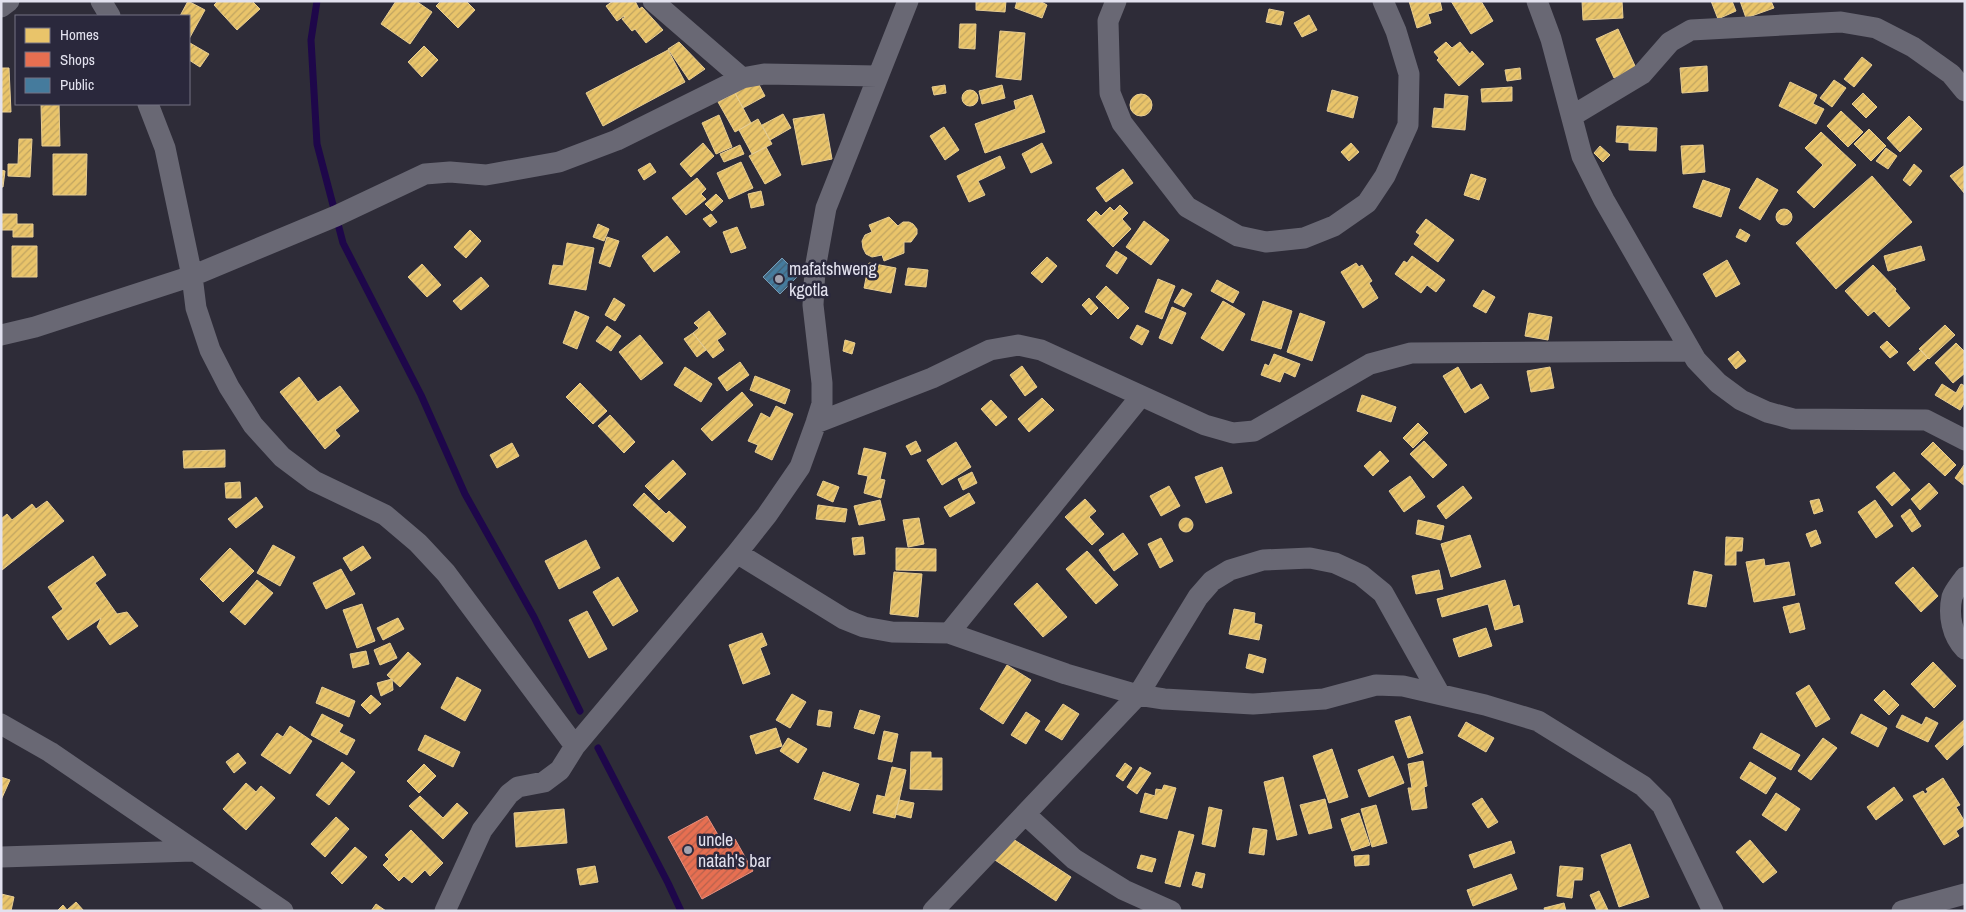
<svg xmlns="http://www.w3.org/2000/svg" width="1966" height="912" font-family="'Archivo Narrow',sans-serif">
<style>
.homes{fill:url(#homes-hatch);stroke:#e7cd92}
.shops{fill:url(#shops-hatch);stroke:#e69180}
.public{fill:url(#public-hatch);stroke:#749ab5}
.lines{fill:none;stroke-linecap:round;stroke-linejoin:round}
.stream{stroke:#1e074a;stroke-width:7}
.street{stroke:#696874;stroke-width:21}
.poi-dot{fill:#a3a2ae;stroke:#2a283c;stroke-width:2}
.labels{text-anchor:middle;stroke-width:5;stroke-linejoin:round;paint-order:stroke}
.poi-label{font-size:18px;fill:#e2e1ee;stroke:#2a283c;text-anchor:start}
</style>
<defs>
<pattern id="homes-hatch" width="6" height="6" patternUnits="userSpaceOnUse" patternTransform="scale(1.25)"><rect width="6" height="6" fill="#e9c46a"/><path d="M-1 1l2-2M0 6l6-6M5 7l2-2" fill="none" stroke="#c0a461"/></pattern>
<pattern id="shops-hatch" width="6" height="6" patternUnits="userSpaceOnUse" patternTransform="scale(1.25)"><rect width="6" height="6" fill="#e76f51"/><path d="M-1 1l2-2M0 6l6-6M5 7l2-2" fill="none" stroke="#b6624e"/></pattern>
<pattern id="public-hatch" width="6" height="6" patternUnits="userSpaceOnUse" patternTransform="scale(1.25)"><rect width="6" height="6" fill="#457b9d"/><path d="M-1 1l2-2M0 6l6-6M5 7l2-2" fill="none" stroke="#456276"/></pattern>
</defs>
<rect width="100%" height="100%" fill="#2e2c38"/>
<path class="homes" d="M188 1 205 10 189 39V16H180Z
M218 1H252L260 9 237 30 214 5Z
M396 1H416L432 12 410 44 381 24Z
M441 1H466L475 10 458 28 436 6Z
M613 1H635L639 9 642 7 663 30 646 43 635 29 632 31 622 19 625 17 624 16 617 21 606 6Z
M976 1H1006L1005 12 976 10Z
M1017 1H1040L1047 5 1042 18 1015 8Z
M1409 1H1440L1442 10 1428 14 1431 23 1417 28Z
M1451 1H1481L1493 21 1471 34Z
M1582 1H1622L1623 18 1583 20Z
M1711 1H1732L1736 11 1718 19Z
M1740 1H1771L1774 8 1746 18Z
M1269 9 1284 12 1281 25 1266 22Z
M1309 15 1317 30 1302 37 1294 23Z
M960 24H976L975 49 959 48Z
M1618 29 1636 68 1614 78 1596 39Z
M1000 31 1025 33 1021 80 996 77Z
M679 42 705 69 689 80 668 49Z
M1446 42 1452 48 1460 42 1470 54 1472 51 1484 64 1459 86 1437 60 1439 58 1434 52Z
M190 43 209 54 200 67 189 60Z
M424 46 438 60 422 77 408 62Z
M668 50 685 82 603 126 586 93Z
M1862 57 1872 65 1854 87 1844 79Z
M1707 66 1708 91 1682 93 1680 68Z
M1 68H9L11 112H1Z
M1520 68 1521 79 1507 81 1505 70Z
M1834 80 1846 88 1832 107 1820 98Z
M757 81 765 96 743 108 735 93Z
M1790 82 1817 95 1813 104 1824 109 1816 124 1779 106Z
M945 85 946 93 934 95 932 87Z
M1002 85 1005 98 982 104 979 91Z
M1512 87V101L1482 102 1481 89Z
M1332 90 1358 97 1353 118 1327 111Z
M962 98a8 8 0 1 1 16 0a8 8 0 1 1-16 0Z
M735 93 751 123 735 132 718 102Z
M1863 93 1877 107 1866 118 1852 104Z
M1445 94 1468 96 1465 130 1432 127 1434 108 1444 109Z
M1130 105a11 11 0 1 1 22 0a11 11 0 1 1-22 0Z
M1032 95 1045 132 985 153 975 124 1016 109 1014 101Z
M41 104H59L60 146H42Z
M1841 111 1863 132 1848 147 1827 126Z
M783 114 791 128 770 140 762 125Z
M824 114 832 159 802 165 793 119Z
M719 115 732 147 716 154 702 123Z
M1909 116 1922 129 1900 152 1887 138Z
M758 119 772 144 752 154 739 130Z
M1617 126 1657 128 1656 151 1629 150V143L1616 142Z
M944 127 959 150 945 160 930 136Z
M1869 129 1886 146 1871 161 1854 144Z
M1821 132 1856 165 1814 208 1797 192 1823 165 1805 148Z
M19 139H32L30 177 8 176V164H18Z
M703 143 714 156 691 177 680 164Z
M1042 143 1052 163 1031 173 1022 154Z
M1351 143 1359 152 1349 161 1341 152Z
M740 145 744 154 724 162 720 154Z
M1703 145 1705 172 1683 174 1681 146Z
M1600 146 1610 155 1603 162 1594 153Z
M766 147 781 175 765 184 749 156Z
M1886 148 1897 156 1888 169 1876 161Z
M53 154H87L86 195H53Z
M1000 156 1005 168 978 181 985 195 969 202 957 176Z
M741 162 753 188 729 199 717 173Z
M650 163 656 172 644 180 638 170Z
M1914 164 1922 171 1910 186 1903 180Z
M1965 165V194L1950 176Z
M1123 169 1133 183 1106 202 1096 188Z
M1 170 5 171 3 187H1Z
M1471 174 1486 179 1479 200 1464 195Z
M1872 176 1912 222 1836 289 1796 243Z
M697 178 706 189 701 194 706 199 686 215 672 198Z
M1757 178 1778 190 1760 220 1739 208Z
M1703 180 1730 189 1721 217 1693 207Z
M761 191 764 205 751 208 748 194Z
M716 194 723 201 712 211 705 204Z
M1120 205 1128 213 1122 219 1131 229 1113 247 1087 220 1096 211 1101 216 1110 207 1114 211Z
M1776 217a8 8 0 1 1 16 0a8 8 0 1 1-16 0Z
M1 214H17V224H33V237H13V230H1Z
M711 214 717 222 710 227 703 219Z
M889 217 898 226 903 222H909L913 224 917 229V234L911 242H904V253L884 261 882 255 872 257 866 254 863 248 862 241 865 235 872 232 869 225Z
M1426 219 1454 240 1438 262 1414 244 1420 235 1416 232Z
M1144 221 1169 240 1151 265 1126 247Z
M598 224 609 229 604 241 593 237Z
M737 227 746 248 731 253 723 232Z
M1740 229 1750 235 1746 242 1736 237Z
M470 230 481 241 466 258 454 247Z
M667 236 680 252 654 272 642 256Z
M607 237 619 241 610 267 599 263Z
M567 243 594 248 586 290 549 284 553 265 563 266Z
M12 246H37V277H12Z
M1921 246 1925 260 1888 271 1884 256Z
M1116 251 1127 258 1117 274 1106 266Z
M1412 256 1445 280 1436 292 1427 285 1421 293 1395 274 1404 261 1407 263Z
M1047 257 1057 266 1042 283 1031 273Z
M1727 260 1740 284 1716 297 1703 274Z
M869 263 896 268 891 293 864 288Z
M1356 263 1359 267 1362 265 1372 281 1369 283 1378 298 1363 308 1341 272Z
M422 264 441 285 427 297 408 277Z
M1873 265 1896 289 1895 291 1910 308 1889 327 1874 311 1868 316 1845 291Z
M908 268 928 270 926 287 905 285Z
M481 277 489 286 461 310 453 301Z
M1158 279 1175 286 1162 319 1145 312Z
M1217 280 1239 292 1233 303 1211 291Z
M1106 286 1129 308 1118 319 1096 297Z
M1182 289 1192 294 1184 307 1174 302Z
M1483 290 1495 297 1486 313 1473 306Z
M614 298 625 305 615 321 605 315Z
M1089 298 1098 308 1091 315 1082 305Z
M1223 301 1245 314 1223 351 1201 338Z
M1263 301 1292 311 1281 349 1251 340Z
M1172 307 1186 313 1172 344 1159 338Z
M575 311 589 317 577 349 563 343Z
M709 311 726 334 717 340 724 350 713 358 693 333 699 328 694 323Z
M1300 313 1325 322 1312 361 1287 352Z
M1529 313 1552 317 1548 340 1525 336Z
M1137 325 1149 331 1142 345 1130 338Z
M1945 325 1955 335 1929 359 1919 349Z
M607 326 621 336 611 351 596 341Z
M693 333 706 350 697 357 684 339Z
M640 335 663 363 641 380 619 352Z
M845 340 855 343 852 354 843 351Z
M1887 341 1898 352 1890 358 1880 347Z
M1956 343 1965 352V373L1953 383 1935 363Z
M1921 350 1928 358 1914 371 1907 363Z
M1738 351 1746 361 1736 369 1728 359Z
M1274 354 1300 364 1295 377 1284 372 1280 382 1261 375 1265 364 1269 366Z
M740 362 749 375 727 391 718 378Z
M1022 366 1037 387 1025 396 1010 375Z
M685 367 712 384 701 402 674 385Z
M1458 367 1471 390 1481 384 1489 398 1465 413 1443 376Z
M1550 367 1554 388 1531 392 1527 371Z
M755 376 790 390 785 404 750 390Z
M299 377 318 402 340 386 359 411 335 430 340 436 325 449 280 392Z
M580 383 607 411 593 424 566 397Z
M1942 384 1956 393 1961 384 1965 386V402L1960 410 1935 395Z
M742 392 753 405 712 441 701 429Z
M1362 395 1396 407 1391 422 1357 411Z
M1042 398 1054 410 1029 432 1018 419Z
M991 400 1007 417 996 426 981 409Z
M776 406 793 414 772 460 755 452 758 445 748 441 761 413 770 418Z
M610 415 635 442 624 453 598 426Z
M1418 423 1428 433 1413 448 1403 438Z
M916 441 921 451 911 455 906 446Z
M1424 441 1447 465 1433 478 1410 454Z
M956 442 971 467 942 485 927 460Z
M1933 442 1956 465 1945 476 1921 454Z
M512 443 519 456 497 468 490 455Z
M864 448 886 453 880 479 885 480 881 498 864 493 868 476 858 474Z
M225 450V467L184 468 183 451Z
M1380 451 1389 461 1373 476 1364 466Z
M673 460 686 474 659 500 645 486Z
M1964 465 1965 466V486L1955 478Z
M1222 467 1232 493 1206 503 1195 477Z
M972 472 977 483 963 490 958 479Z
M1894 472 1910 490 1892 506 1876 487Z
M1410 476 1425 497 1404 512 1389 491Z
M823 481 839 487 833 502 817 495Z
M240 482 241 498H226L225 483Z
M1929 483 1938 493 1920 510 1911 499Z
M1169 486 1180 506 1161 516 1150 496Z
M1463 486 1472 498 1446 519 1437 506Z
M644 493 666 514 669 511 686 527 673 542 633 505Z
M969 493 975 503 950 517 944 507Z
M256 497 263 507 236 528 228 519Z
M1085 499 1096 511 1089 517 1104 534 1092 545 1065 517Z
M1819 499 1823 511 1814 514 1810 501Z
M880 500 885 520 859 525 854 506Z
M1875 500 1893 526 1876 538 1858 512Z
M47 501 64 521 2 570 1 519 7 514 12 520 32 504 36 509Z
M818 505 847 509 845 522 816 519Z
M1910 509 1921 526 1912 532 1901 516Z
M919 518 924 544 908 547 903 520Z
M1179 525a7 7 0 1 1 14 0a7 7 0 1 1-14 0Z
M1418 520 1444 526 1441 540 1416 534Z
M1816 530 1821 543 1811 547 1806 534Z
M1123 533 1138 554 1114 571 1099 550Z
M1470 535 1481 567 1451 577 1441 544Z
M863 537 865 554 854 555 852 538Z
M1726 537 1743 538 1742 551H1736V565H1725Z
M1161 538 1173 561 1160 568 1148 544Z
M586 540 600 568 559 589 545 561Z
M273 545 295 557 280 586 257 573Z
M363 546 371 558 351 571 343 558Z
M230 548 254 571 223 602 200 579Z
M896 548 936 549V571L896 570Z
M1087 551 1118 585 1096 604 1066 569Z
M93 556 106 575 95 583 117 614 127 612 138 626 110 645 97 627 101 618 68 640 52 617 63 609 48 587Z
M1764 559 1765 566 1789 562 1795 595 1754 602 1746 562Z
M1913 567 1938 596 1921 612 1895 583Z
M341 569 355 594 326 609 313 583Z
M1439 570 1443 589 1416 594 1412 576Z
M1694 571 1712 575 1706 607 1688 604Z
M894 572 922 574 918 617 890 614Z
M618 577 638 611 613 626 593 592Z
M257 580 273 593 245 625 230 612Z
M1505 580 1513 607 1519 605 1523 622 1495 630 1488 604 1442 617 1437 599Z
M1037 583 1067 617 1043 637 1014 604Z
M1799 603 1805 629 1790 633 1783 607Z
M362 604 375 641 357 648 343 610Z
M1234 609 1255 613 1254 623 1262 625 1259 640 1229 634Z
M587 611 607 649 589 658 569 620Z
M398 618 404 629 383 640 377 628Z
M1486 628 1492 646 1459 657 1453 639Z
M762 633 767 645 760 648 770 674 743 684 729 645Z
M390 643 397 658 380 665 374 650Z
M366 651 369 664 353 668 350 654Z
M408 652 421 664 400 687 387 675Z
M1249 654 1266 659 1263 673 1246 668Z
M1933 662 1956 686 1934 708 1911 684Z
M1007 665 1031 680 1003 724 980 709Z
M457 677 481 690 465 721 441 708Z
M392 679 393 690 381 696 377 683Z
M1809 685 1830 719 1816 727 1796 693Z
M322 687 355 701 349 717 316 703Z
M1884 690 1899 705 1889 715 1874 700Z
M792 694 806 702 790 728 776 720Z
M371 695 381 704 370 714 361 705Z
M1063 704 1079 714 1062 740 1045 730Z
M819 710 832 712 830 727 817 725Z
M860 710 880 716 874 734 854 728Z
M1026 712 1040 721 1026 744 1011 735Z
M322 714 343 725 339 732 355 740 347 755 311 735Z
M1861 714 1887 728 1878 747 1851 733Z
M1902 715 1922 725 1926 717 1938 723 1928 742 1896 727Z
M1410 716 1423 753 1408 758 1395 721Z
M1965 719V743L1947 760 1935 746Z
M1466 722 1494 738 1486 752 1458 736Z
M290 726 312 741 290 774 261 755 277 733 283 737Z
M776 728 782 746 756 754 750 736Z
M884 731 898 734 892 762 878 759Z
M1761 733 1800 755 1791 770 1753 748Z
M425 735 460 752 453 767 418 750Z
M788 738 807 749 798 763 780 751Z
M1823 738 1837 748 1811 780 1798 771Z
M1332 749 1348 797 1329 803 1313 756Z
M911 752H931V758H942V790L910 789Z
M238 753 246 763 234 773 226 762Z
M1393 756 1404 783 1369 797 1358 770Z
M1423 761 1427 786 1424 787 1427 808 1412 810 1408 788H1412L1408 764Z
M342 762 355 772 329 805 316 795Z
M1750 762 1776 778 1766 794 1740 778Z
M1125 763 1132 768 1123 781 1116 776Z
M424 764 436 776 419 793 407 781Z
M892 767 906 770 895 818 873 813 877 795 885 797Z
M1140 767 1151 773 1137 794 1127 787Z
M823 772 859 784 850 811 814 799Z
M1 777 10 780 1 800Z
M1283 777 1297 835 1277 840 1264 782Z
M1943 778 1960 805 1956 807 1965 822V825L1956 831 1959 836 1944 845 1913 796 1923 791 1925 794 1928 792 1926 789Z
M246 783 256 792 261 786 275 798 246 830 223 809Z
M1164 785 1176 788 1167 819 1140 812 1145 793 1155 796 1156 789 1162 790Z
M1894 787 1903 800 1876 820 1867 807Z
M1776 793 1800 809 1786 831 1762 815Z
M420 796 443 818 457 803 468 813 443 839 409 806Z
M1482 798 1498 822 1488 828 1472 804Z
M1325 799 1332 828 1309 834 1300 805Z
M899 800 914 803 911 818 895 814Z
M1376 805 1387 843 1372 847 1361 809Z
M1209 807 1222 810 1215 847 1202 844Z
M564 809 567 843 516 847 514 813Z
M1359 813 1370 845 1352 851 1341 819Z
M336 817 349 829 325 857 311 844Z
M1253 828 1267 830 1264 855 1249 853Z
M411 830 443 863 430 876 425 870 412 883 404 876 399 881 383 865 389 859 385 855Z
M1179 831 1194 835 1180 887 1165 883Z
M1010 837 1071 877 1056 901 995 860Z
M1750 840 1777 872 1763 883 1736 852Z
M1511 841 1515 853 1474 868 1469 855Z
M1630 844 1649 897 1619 907 1601 855Z
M355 847 367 857 342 884 331 873Z
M1141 855 1156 859 1152 872 1137 868Z
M1369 855V865L1355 866 1354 856Z
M595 866 598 882 580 885 577 869Z
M1560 866 1583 868 1582 880H1574L1572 898 1557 896Z
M1196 872 1205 874 1202 888 1192 885Z
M1511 874 1517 889 1473 906 1467 890Z
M1599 891 1608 910 1605 911H1597L1590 895Z
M1 894 14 897 11 911H1Z
M76 902 84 911H57L63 905 67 910Z
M1564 903 1566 911H1545L1544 908Z
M376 904 386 911H371Z"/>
<path class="shops" d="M707 816 724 845 735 839 753 871 702 899 668 837Z"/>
<path class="public" d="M782 258 799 275 780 294 763 277Z"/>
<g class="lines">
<path class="stream" d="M317 1 311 40 317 144 343 243 421 395 465 494 534 617 580 711
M598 748 668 883 681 911"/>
<path class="street" d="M101 1 110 16
M653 1 742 78 764 74 877 76
M1116 1 1108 21 1110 93 1122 123 1187 207 1238 236 1266 242 1304 238 1334 226 1367 203 1385 176 1408 125 1409 74 1396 31 1383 1
M1537 1 1551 39 1582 156 1604 200 1696 360 1718 383 1741 400 1767 412 1793 419 1926 420 1965 440
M1 7 9 1
M148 104 165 148 192 276 196 308 210 350 229 387 253 425 282 457 314 481 385 515 418 543 446 573 575 746
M1572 116 1642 74 1670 42 1691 30 1841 22 1876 28 1913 47 1951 74 1965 91
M1 335 35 327 192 276 336 216 425 174 450 172 486 175 559 162 617 140 742 78
M816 423 932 378 990 350 1018 345 1041 350 1205 425 1233 433 1254 431 1370 364 1411 353 1691 351
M737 553 844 619 864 627 892 632 949 633 1066 674 1138 695 1164 699 1253 704 1324 699 1376 685 1403 686 1485 705 1538 721 1643 786 1662 805 1713 911
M1965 577C1961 583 1954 591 1952 597 1948 615 1952 636 1965 649
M949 633 1141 396
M1 724 50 752 283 911
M1025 814 1074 859 1124 890 1171 911
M1 857 193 851
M445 911 482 830 509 794 518 787 544 782 560 770 575 746 737 553 767 515 800 467 816 423 822 404V383L813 305 815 269 826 208 908 1
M933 911 1138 695 1198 597 1212 581 1230 570 1263 560 1310 558 1335 563 1361 575 1383 593 1439 693
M1902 911 1965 894"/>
</g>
<g class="poi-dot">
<circle cx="779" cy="279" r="5"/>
<circle cx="688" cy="850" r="5"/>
</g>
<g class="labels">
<g class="poi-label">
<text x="789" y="275">mafatshweng<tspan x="789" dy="21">kgotla</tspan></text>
<text x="698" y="846">uncle<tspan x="698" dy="21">natah's bar</tspan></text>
</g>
</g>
<rect width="1966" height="912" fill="none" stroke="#e2e1ee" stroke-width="5"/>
<rect x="15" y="15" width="175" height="90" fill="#2a283c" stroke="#747283"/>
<rect x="25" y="28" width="25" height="15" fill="#e9c46a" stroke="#747283"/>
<text x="60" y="40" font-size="15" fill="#e2e1ee">Homes</text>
<rect x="25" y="52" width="25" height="15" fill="#e76f51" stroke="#747283"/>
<text x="60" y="65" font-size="15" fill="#e2e1ee">Shops</text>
<rect x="25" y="78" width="25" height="15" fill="#457b9d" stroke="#747283"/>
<text x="60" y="90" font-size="15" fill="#e2e1ee">Public</text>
</svg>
